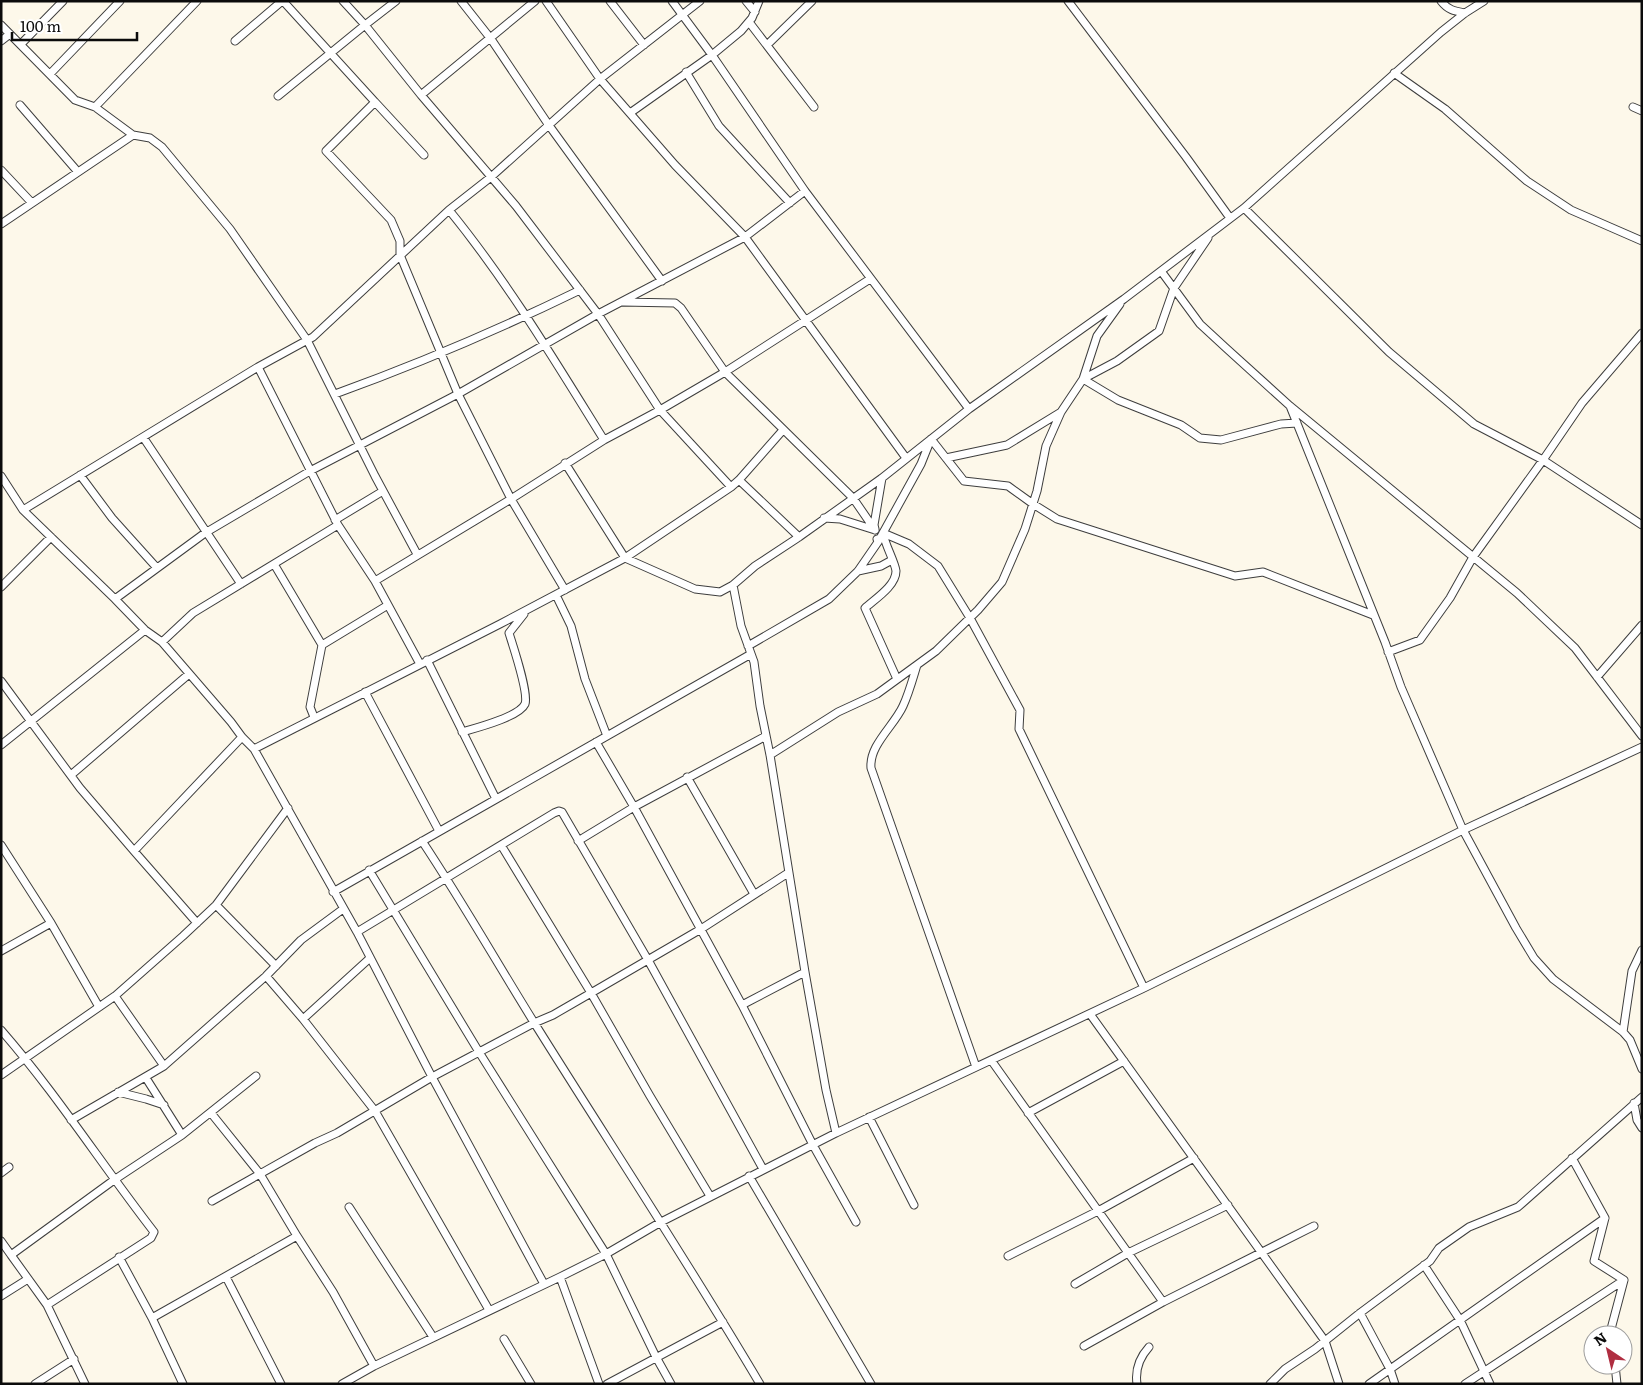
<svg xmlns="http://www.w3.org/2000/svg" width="1643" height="1385" font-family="Literata,serif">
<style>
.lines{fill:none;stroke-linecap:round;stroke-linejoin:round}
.minor-casing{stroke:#3e3e3e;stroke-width:9}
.minor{stroke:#fff;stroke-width:7}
</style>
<rect width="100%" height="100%" fill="#fdf8ea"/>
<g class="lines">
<g class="minor-casing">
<path id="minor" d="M283 1 375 102 326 151 391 220 400 241V255L458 394 511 499 565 590
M343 1 365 25 421 95 516 206 598 314 660 410 731 487
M461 1 491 39 548 124 662 281
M546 1 600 79 675 165 745 237 906 458
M610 1 644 45
M672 1 712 55 805 191 969 409
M746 1 755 12
M1068 1 1186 157 1230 218
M1441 1C1448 10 1454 11 1465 13
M749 22 814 107
M1 25 75 100 95 107 133 135 150 138 162 147 230 229 307 340 375 476 417 554
M1 41 10 34
M235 41 282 1
M21 44 63 1
M767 45 812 1
M686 72 719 126 790 203
M1394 73 1445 109 1527 181 1571 210 1642 241
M50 74 120 1
M421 95 535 1
M278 96 365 25 396 1
M375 102 424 155
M20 105 78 172
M95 107 197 1
M1633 107 1642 111
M630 113 712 55 741 31 752 18 759 1
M1 170 32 203
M1244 208 1389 352 1474 424 1543 460 1642 525
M449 210C507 281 555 361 604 440
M1 224 133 135
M1161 271 1200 324 1226 348 1290 406 1517 593 1575 648 1642 736
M622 302 675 303 681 308 725 372 853 498 875 530
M258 367 338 525 375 581 420 664
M1083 379 1118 400 1181 425 1200 438 1221 440 1281 424 1297 423
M1083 379 1117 361 1159 331 1174 288 1208 238
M335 394C418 364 500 329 580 290
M1290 406 1385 642 1401 687 1463 830 1516 928 1534 958 1553 979 1623 1032 1630 1040 1642 1069
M143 437 241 584
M946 458 1007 445 1061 412
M565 463 625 558 695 589 720 592 733 585 755 566 799 537 882 478 969 409 1124 299 1244 208 1441 32 1465 13 1484 1
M80 475 112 518 157 568
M1 476 23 510 115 599 145 630 162 642 231 722 242 737 254 749 357 932 432 1077 544 1284
M739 480 799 537
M23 510 258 367 313 337 449 210 491 177 600 79 700 1
M824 518 840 519 875 530
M335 520 383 491
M875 529 874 525 882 478
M883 533 909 544 938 566 970 618 1020 710 1019 729 1144 988
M883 533C885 545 895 562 896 571 896 586 875 599 865 608L897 679
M878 542 921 464 931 439 964 481 1008 486 1033 504 1057 519 1235 576 1263 572 1373 615
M274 564 322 645 310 707 314 717
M858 571 881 566 892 560
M375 581 511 499 604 440 660 410 725 372 870 279
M733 585 741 626 754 662 760 706 770 755 805 972 826 1090 836 1133
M1 587 51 537
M556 595 571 626 585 679 607 736
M115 599 205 533 310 471 458 394 598 314 745 237 805 191
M162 642 193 613 338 525
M322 645 388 605
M748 646 829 599 858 571 878 542 877 539
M1388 652 1420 640 1450 598 1473 557 1543 460 1582 403 1642 333
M427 660 496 799
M917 665C913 678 909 693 903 706 894 726 869 745 871 768L976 1067
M1597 677 1642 625
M1 681 80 788 134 851 197 923
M365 692 439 831
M462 732C476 728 519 717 525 704 529 693 513 646 509 633L524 614
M596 742 634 807 766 736
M1 745 145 630
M254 749 500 624 625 558 731 487 739 480 783 430
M770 755 838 712 877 694 936 651 978 610 1002 582 1025 529 1037 491 1046 446 1061 412 1083 379 1097 336 1120 304
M71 775 189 674
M687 777 754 894
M422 841C462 901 497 963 535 1024 610 1144 688 1262 760 1384
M578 841 634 807 742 1005 813 1145 856 1222
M1 845 51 923 99 1007
M134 851 242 737
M369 870 479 1052 606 1254 656 1357 671 1384
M333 892 751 654
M216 905 276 966
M357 932 554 813 559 811 562 812 648 960 763 1169
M1 951 51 923
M266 976 303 1019 375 1111 489 1310
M115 996 164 1066
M742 1005 805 972
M1090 1014 1325 1341 1339 1384
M303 1019 370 958
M1 1030C56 1093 102 1165 154 1232L151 1238 47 1305
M1623 1032 1632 971 1642 950
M991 1060 1163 1302
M1 1075 115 996 183 936 216 905 288 808
M146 1078 182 1135
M118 1092 146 1099 164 1105
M1634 1103 1637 1120 1642 1128
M211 1113 260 1174 297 1236 333 1292 374 1366
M1028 1113 1124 1061
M869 1117 914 1205
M71 1120 164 1066 266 976 301 940 343 909
M1572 1158 1605 1218 1594 1261 1624 1280 1611 1329V1335
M1 1173 9 1167
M749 1176 871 1384
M710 1196 650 1096 591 993 701 929 788 873
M212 1201 315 1143 337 1133 432 1077 534 1023 553 1015 591 993 501 845
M349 1207 433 1337
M1 1241 11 1255 114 1180 182 1135 256 1076
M11 1255 47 1305 85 1384
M1008 1256 1098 1211 1194 1158
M119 1257 152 1318
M1424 1265 1460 1320 1490 1384
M226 1277 281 1384
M560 1277 599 1384
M1075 1284 1128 1253 1228 1205
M1 1296 28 1279
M1360 1313 1390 1369 1395 1384
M504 1339 531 1384
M1084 1346 1163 1302 1314 1226
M1615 1365 1617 1384
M35 1384 74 1359
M183 1384 152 1318 297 1236
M342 1384 374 1366 560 1277 606 1254 661 1222 836 1133 1144 988 1463 830 1642 747
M607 1384 723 1322
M1137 1384C1135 1370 1139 1358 1149 1347
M1270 1384 1285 1369 1315 1349 1360 1313 1430 1261 1439 1248 1469 1227 1518 1207 1642 1097
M1369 1384 1605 1218
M1465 1384 1624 1280"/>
</g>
<use href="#minor" class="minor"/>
</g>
<rect width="1643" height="1385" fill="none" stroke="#0b0b0b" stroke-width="5"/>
<g transform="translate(1608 1350) rotate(325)"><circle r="24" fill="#ffffff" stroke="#9d9d9d"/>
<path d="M0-4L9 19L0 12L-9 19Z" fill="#b02e41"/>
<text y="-8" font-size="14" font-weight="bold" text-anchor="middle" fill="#0b0b0b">N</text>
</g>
<path d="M12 32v8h125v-8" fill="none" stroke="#0b0b0b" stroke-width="2.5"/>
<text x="20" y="32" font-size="15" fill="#0b0b0b" stroke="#ffffff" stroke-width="4" paint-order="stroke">100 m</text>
</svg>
